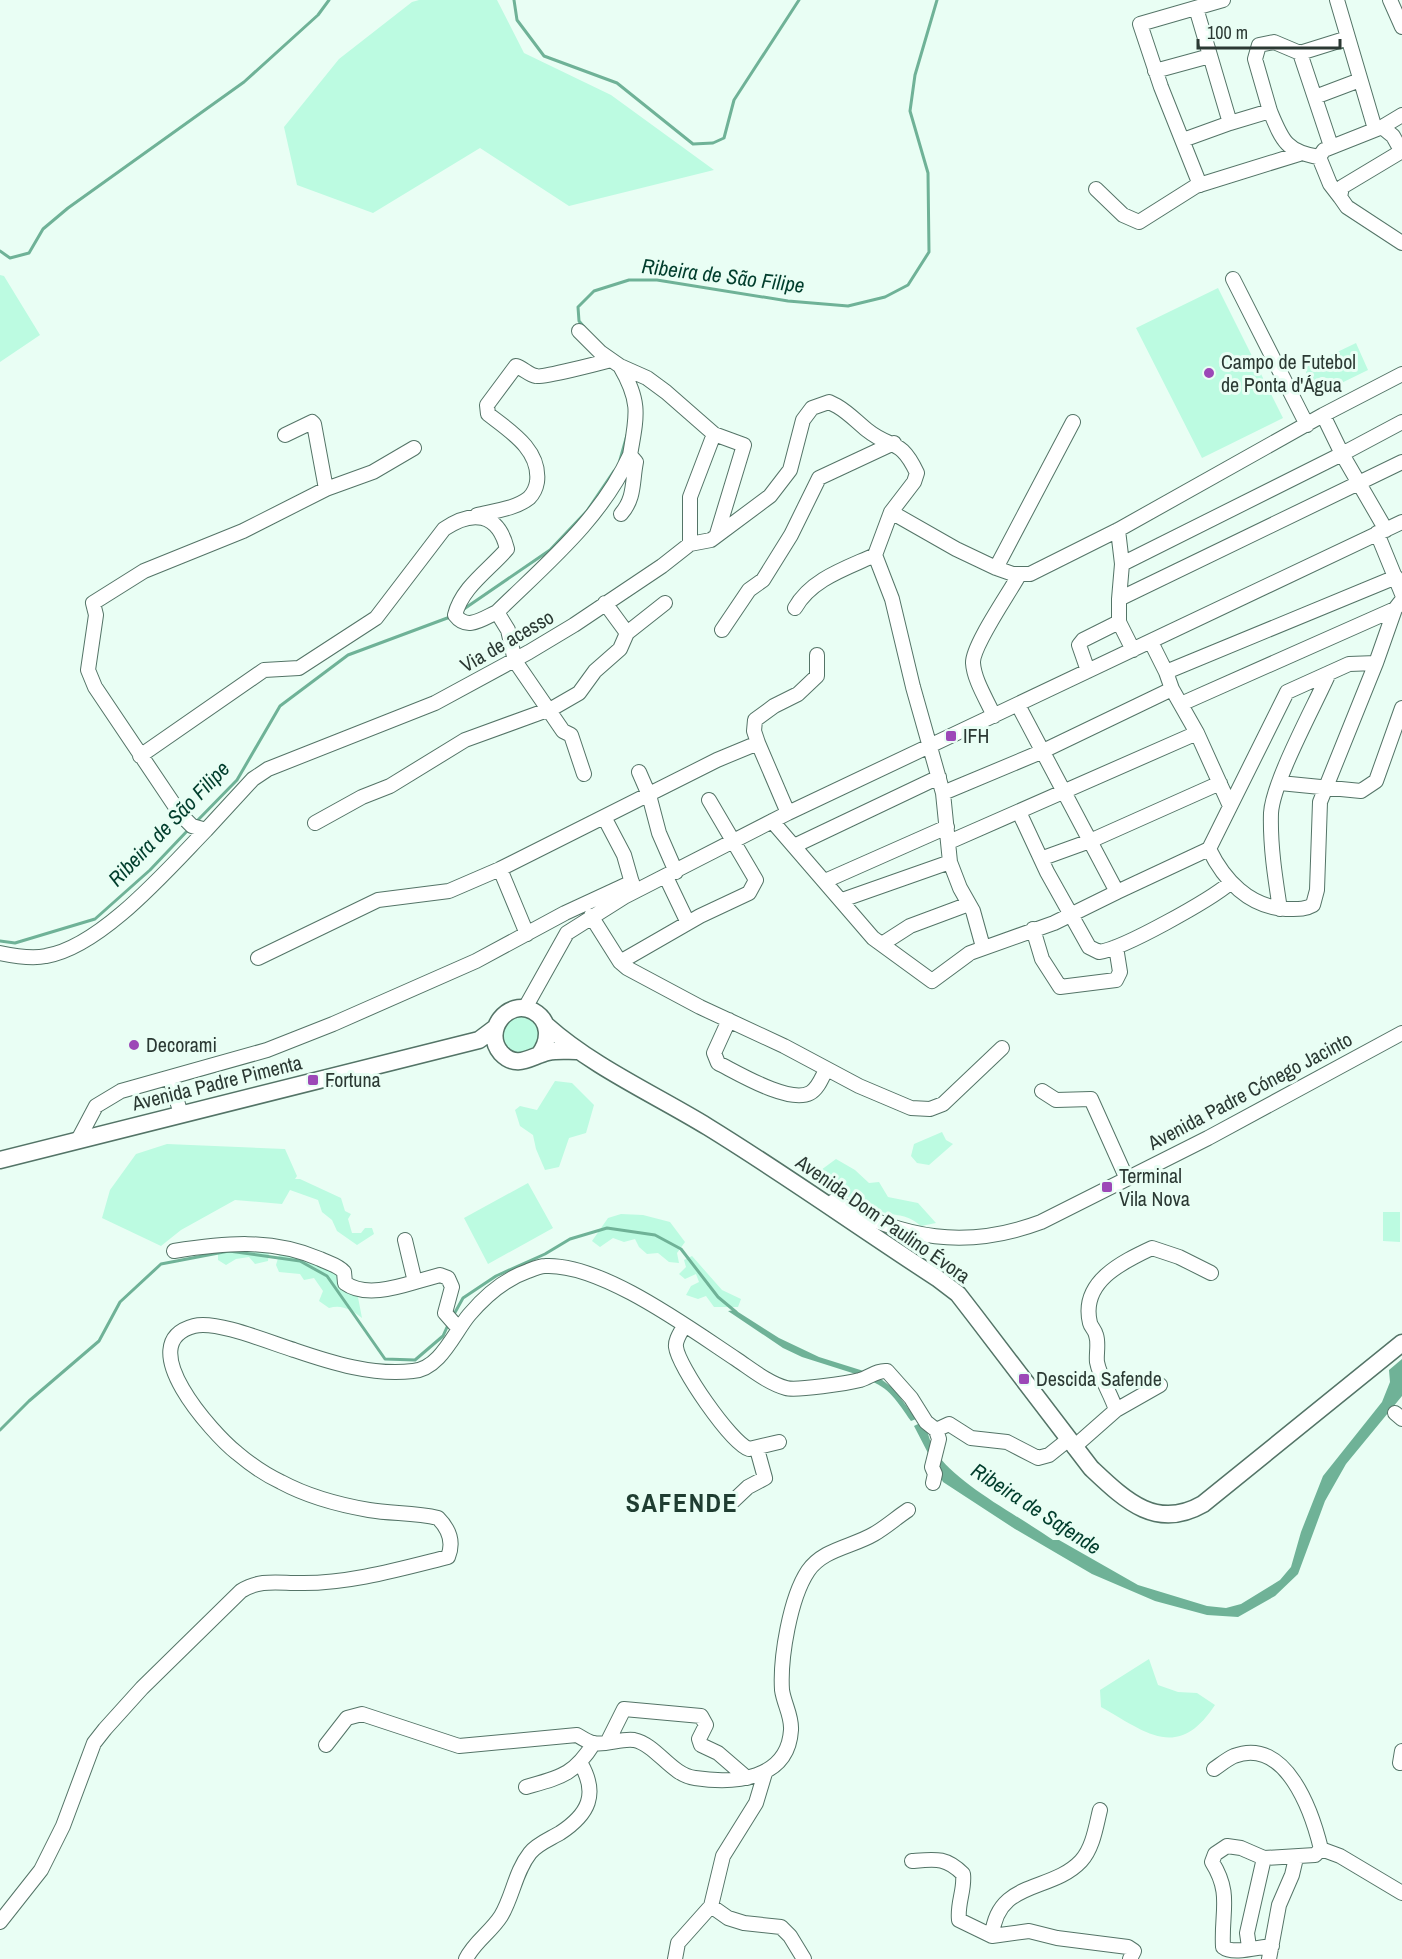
<svg xmlns="http://www.w3.org/2000/svg" width="1402" height="1959" font-family="'Archivo Narrow',sans-serif">
<style>
.green{fill:#bcfbe1}
.water{fill:#6fb297}
.lines{fill:none;stroke-linecap:round;stroke-linejoin:round}
.stream{stroke:#6fb297;stroke-width:3}
.minor-casing{stroke:#547467;stroke-width:16}
.major-casing{stroke:#547467;stroke-width:19}
.minor{stroke:#fff;stroke-width:14}
.major{stroke:#fff;stroke-width:16}
.poi-dot{fill:#9c48b7;stroke:#e9fef4;stroke-width:2}
.labels{text-anchor:middle;stroke-width:6;stroke-linejoin:round;paint-order:stroke}
.poi-label{font-size:20px;fill:#2b3933;stroke:#e9fef4;text-anchor:start}
.street-label{font-size:20px;fill:#2b3933;stroke:#e9fef4}
.water-label{font-size:21px;font-style:italic;fill:#003d2c;stroke:#e9fef4}
.district-label{font-size:26px;font-weight:bold;letter-spacing:1.5px;fill:#1f3d31;stroke:#e9fef4}
</style>
<rect width="100%" height="100%" fill="#e9fef4"/>
<path class="green" d="M419 0H497L524 53 611 95 714 170 569 206 480 148 373 213 297 185 284 127 339 59 412 2Z
M0 275 4 276 40 335 0 362Z
M1218 288 1283 418 1202 458 1136 328Z
M1356 343 1368 370 1317 395 1304 368Z
M521 1013 539 1022 540 1046 523 1055 510 1051 502 1039 503 1025Z
M555 1081 572 1083 594 1105 586 1133 569 1138 559 1167 545 1170 536 1149 533 1135 520 1126 515 1110 520 1106 537 1110Z
M942 1132 946 1140 953 1144 929 1165 917 1163 911 1156 914 1144Z
M167 1144 285 1149 297 1176 295 1179H300L341 1198 345 1211 351 1214 348 1219 352 1233H361L365 1228H372L374 1234 357 1245 337 1231 332 1220 322 1212 318 1200 290 1190 282 1204 235 1200 181 1230 161 1246 102 1218 110 1190 136 1154Z
M836 1159 855 1170 869 1183 879 1182 888 1197 918 1203 936 1223 921 1226C905 1213 900 1217 882 1212 861 1207 830 1189 821 1170Z
M528 1183 553 1228 488 1264 464 1218Z
M1383 1212H1400V1242L1383 1241Z
M621 1214 643 1215 670 1222 685 1242 677 1253 679 1263 669 1262 658 1253 647 1254 639 1247 635 1239 624 1242 613 1238 600 1247 592 1241 608 1218Z
M225 1247 269 1252 268 1261 255 1264 249 1257 236 1259 226 1265 218 1260V1250Z
M281 1248 338 1273 337 1281H345L356 1287 362 1318C352 1310 342 1304 329 1308L319 1301 323 1291 314 1278 304 1280 300 1274 279 1272 276 1265Z
M692 1256 722 1290 741 1299 738 1307H714L706 1296 698 1299 686 1295 691 1286 699 1282 696 1274 685 1279 679 1274 686 1267 684 1260Z
M1149 1659 1158 1685 1178 1692 1197 1693 1215 1705C1178 1761 1147 1733 1101 1707L1100 1690Z"/>
<path class="water" d="M735 1310 779 1338 819 1357 870 1373 865 1377 802 1357 783 1348 728 1311Z
M1402 1359V1396L1346 1464 1325 1501 1298 1574 1275 1596 1238 1617 1207 1615 1155 1601 1092 1574 1015 1529 943 1482 914 1426 922 1422C929 1431 929 1442 935 1451 956 1484 1019 1516 1053 1540H1059L1138 1585 1207 1606 1226 1608 1241 1604 1280 1580 1291 1567 1301 1532 1323 1476 1382 1402 1390 1382 1389 1370Z
M877 1376 894 1389 916 1419 911 1421C898 1403 889 1386 867 1380Z"/>
<g class="lines">
<path class="stream" d="M514 0 517 20 544 56 617 83 693 144 713 143 724 138 734 100 799 0
M0 251 10 258 29 253 43 229 68 208 244 82 318 15 329 0
M584 327 579 321 578 307 594 291 629 280H657L788 301 848 306 885 297 908 285 929 252 928 173 910 111 915 75 937 0
M620 460 627 435
M461 611 550 550 587 511 614 471
M196 822 237 780 280 706 348 655 450 617
M0 941 15 943 95 919 150 870 189 829
M453 1316 463 1298 496 1276 545 1254 570 1239 607 1228 655 1235 681 1249 718 1297 736 1312
M0 1430 29 1401 99 1341 120 1302 161 1264 229 1251 300 1261 327 1276 385 1359 415 1360 443 1336 448 1325"/>
<g class="minor-casing">
<path id="minor" d="M1337 0 1375 129
M1390 0 1402 27
M1196 8 1230 123 1270 111C1282 140 1286 152 1319 157
M1300 53 1331 146
M1155 71 1210 56
M1315 97 1360 80
M1270 111 1255 59 1259 45 1274 42 1300 53 1348 38
M1382 127 1393 136 1402 152
M1183 140 1230 123
M1402 151 1342 187 1340 197 1347 207 1402 243
M1200 185 1161 87 1140 24 1223 0
M1096 189 1123 215 1139 222 1196 186 1299 154
M1340 197 1330 184 1319 157 1324 150 1382 127 1402 115
M1233 279 1307 425
M579 331 600 352 620 366 647 378 666 392 714 434 690 497V544
M620 366C641 402 637 415 630 455L636 462C632 482 635 498 621 514
M1323 415 1342 454 1402 422
M714 434 744 445 717 534
M285 435 312 422 314 424 326 489
M414 448 373 472 326 489 243 531 144 571 93 603 96 615 88 670 95 687 181 815 192 826 206 830 253 779 268 769 435 703 529 652 574 625 662 566 690 544 711 540 770 496 790 470 803 420 812 408 829 402 837 406C849 413 857 422 867 430 892 450 900 437 917 473L914 482 891 512 875 555
M891 512 956 549 996 568 1013 574H1030L1118 530 1323 415 1402 374
M477 515C494 511 515 509 529 498 534 493 536 488 537 482 541 450 510 431 488 414L487 405 516 366C523 368 529 375 536 376 542 378 600 363 611 360
M1118 530 1122 564
M1386 530 1342 454 1122 564 1119 599 1402 462
M1377 533 1402 594
M875 555 892 599 913 687 943 793 950 862 960 888 973 911 983 947
M996 568 1073 422
M1119 599V622L1133 650
M605 603 627 633
M795 608C811 579 847 568 875 555
M497 612C547 563 601 519 630 455
M722 630 749 590 763 580 791 535 819 478 894 443
M1088 671 1079 645 1083 640 1119 622
M1166 672 1396 577
M1181 704 1395 609
M1018 705 1117 892 1209 849 1287 692 1349 664 1376 663 1395 609 1402 600
M994 716C987 700 974 680 973 663 972 646 1010 592 1019 575
M1197 733 1230 806
M140 756 264 670 299 668 376 618 444 529C472 510 498 512 507 549 489 570 462 587 455 615 467 631 482 619 497 612L508 630 515 661 563 731 571 735 584 774
M639 772 649 795 659 833 676 872
M1280 783 1361 791 1376 781 1402 708
M943 793 1041 752 1172 689
M1019 812 1047 872 1089 947 1099 952C1123 949 1210 900 1230 883
M788 813 758 743 754 731 755 720 774 706 798 694 817 676V655
M604 817 624 855 634 890
M772 821 873 938 932 981 970 953 1054 923 1117 892
M315 823 362 797 390 786 465 740 553 708 579 693 595 671 620 649 627 633 665 603
M949 842 1197 733 1172 689 1166 672 1151 642
M794 846 939 777
M1209 849C1224 880 1249 907 1286 909 1297 909 1304 910 1313 905L1317 890 1320 802 1376 663
M1043 858 1090 841 1220 783
M500 869 527 934
M666 877 688 923
M825 881 947 827
M842 900 950 862
M1280 909C1275 877 1270 845 1271 813 1273 781 1315 705 1329 673
M591 916 620 962 627 968 700 1007 784 1046 859 1086 911 1108 930 1109 943 1104 1002 1048
M1033 929 1042 959 1060 987 1116 980 1120 972 1116 947
M882 944 910 926 969 904
M0 953C14 956 32 959 46 956 101 947 168 869 206 830
M258 958 378 900 449 891 500 869 717 760 758 743
M620 962 700 916 749 893 756 880 709 800
M525 1008 567 933 624 897 788 813 1402 522
M729 1020 714 1053 718 1063C738 1073 789 1104 810 1093 818 1089 822 1077 826 1070
M170 1078 181 1114
M1042 1091 1056 1100 1091 1099 1126 1177
M78 1140 96 1106 121 1091 267 1050 333 1024 476 961 565 913 632 882
M834 1201C903 1239 966 1250 1041 1222L1208 1138 1402 1033
M405 1240 415 1282 440 1275 448 1278 452 1287 445 1313 459 1329
M174 1251C225 1243 271 1238 320 1259 328 1263 338 1265 344 1272L345 1283C364 1297 395 1288 415 1282
M684 1326C681 1332 675 1340 676 1347 678 1366 731 1443 749 1449L779 1442
M1116 1410 1160 1385
M1395 1413 1402 1419
M936 1430 949 1424 971 1438 1007 1442 1038 1458 1049 1455 1069 1439
M1074 1447 1116 1410C1111 1394 1100 1378 1097 1362 1096 1354 1099 1343 1096 1335 1095 1330 1091 1327 1090 1323 1080 1282 1122 1262 1152 1248L1179 1257 1211 1273
M730 1504 748 1487 765 1478 757 1449
M608 1741 624 1709 701 1716 706 1725 699 1739 701 1745 718 1753 747 1778
M326 1745 347 1718 362 1714 459 1746 577 1735C582 1738 588 1742 593 1743 605 1746 621 1738 634 1740 657 1745 671 1775 695 1778 734 1784 788 1780 791 1730 792 1716 784 1704 782 1690 780 1658 790 1598 808 1571 823 1549 852 1547 874 1534 886 1527 896 1518 908 1510
M1400 1763 1402 1751
M1214 1769C1220 1765 1227 1759 1234 1756 1286 1736 1312 1812 1321 1849L1315 1855 1264 1858 1241 1848 1227 1846 1215 1854 1212 1862C1232 1894 1221 1911 1223 1947 1233 1955 1258 1947 1272 1946
M526 1787C561 1777 574 1775 594 1743
M1321 1849 1340 1856 1402 1893
M912 1861C936 1859 946 1857 963 1874 965 1890 957 1903 959 1920L992 1936 1029 1931 1057 1938 1128 1947 1134 1951 1130 1959
M711 1906 728 1918 744 1923 781 1927 790 1936 804 1959
M0 1922 41 1870 63 1826 94 1743 105 1729 142 1688 241 1591C259 1579 278 1583 299 1583 348 1584 400 1569 448 1557 454 1542 449 1529 438 1518 415 1512 392 1514 369 1510 340 1505 307 1496 281 1482 266 1475 250 1464 237 1453 213 1434 130 1343 194 1326 217 1320 271 1343 294 1350 332 1363 374 1376 413 1371 440 1369 454 1333 469 1315 485 1296 505 1279 528 1271 533 1269 540 1266 545 1266 601 1263 689 1328 736 1359 751 1369 768 1383 786 1388 796 1391 848 1383 860 1380 870 1377 877 1370 887 1371L911 1398 926 1422 936 1430 939 1439 932 1467 935 1474 933 1483
M992 1936C997 1879 1051 1893 1081 1861 1093 1848 1096 1826 1100 1810
M1249 1947 1247 1933 1264 1858
M466 1959C474 1942 491 1932 501 1916 513 1896 515 1872 530 1853 537 1844 550 1839 560 1833 589 1814 598 1794 581 1764
M675 1959 678 1943 711 1906 723 1856 756 1803 765 1773
M1269 1959 1279 1905 1292 1875 1296 1858"/>
</g>
<g class="major-casing">
<path id="major" d="M546 1025C593 1067 654 1094 708 1127 786 1175 860 1228 937 1278L958 1294 975 1316 1091 1468C1125 1500 1156 1531 1203 1504L1402 1343
M539 1055C550 1041 551 1021 533 1011 508 998 482 1031 501 1053 517 1070 531 1056 548 1052 557 1050 567 1051 576 1051
M0 1160 479 1040 495 1028"/>
</g>
<use href="#minor" class="minor"/>
<use href="#major" class="major"/>
</g>
<g class="poi-dot">
<circle cx="1209" cy="373" r="6"/>
<rect x="945" y="730" width="12" height="12" rx="3"/>
<circle cx="134" cy="1045" r="6"/>
<rect x="307" y="1074" width="12" height="12" rx="3"/>
<rect x="1101" y="1181" width="12" height="12" rx="3"/>
<rect x="1018" y="1373" width="12" height="12" rx="3"/>
</g>
<g class="labels">
<g class="poi-label">
<text x="1221" y="369">Campo de Futebol<tspan x="1221" dy="23">de Ponta d'Água</tspan></text>
<text x="963" y="743">IFH</text>
<text x="146" y="1052">Decorami</text>
<text x="325" y="1087">Fortuna</text>
<text x="1119" y="1183">Terminal<tspan x="1119" dy="23">Vila Nova</tspan></text>
<text x="1036" y="1386">Descida Safende</text>
</g>
<g class="street-label">
<text transform="translate(507 641) rotate(-30)" y="7">Via de acesso</text>
<text transform="translate(217 1083) rotate(-14)" y="7">Avenida Padre Pimenta</text>
<text transform="translate(1250 1091) rotate(-28)" y="7">Avenida Padre Cónego Jacinto</text>
<text transform="translate(883 1219) rotate(35)" y="7">Avenida Dom Paulino Évora</text>
</g>
<g class="water-label">
<text transform="translate(723 276) rotate(7)" y="7">Ribeira de São Filipe</text>
<text transform="translate(169 824) rotate(-46)" y="7">Ribeira de São Filipe</text>
<text transform="translate(1036 1509) rotate(33)" y="7">Ribeira de Safende</text>
</g>
<g class="district-label">
<text x="682" y="1512">SAFENDE</text>
</g>
</g>
<path d="M1198 39v9h142v-9" fill="none" stroke="#2b3933" stroke-width="3"/>
<text x="1207" y="39" font-size="18" fill="#2b3933" stroke="#e9fef4" stroke-width="4.5" paint-order="stroke">100 m</text>
</svg>
